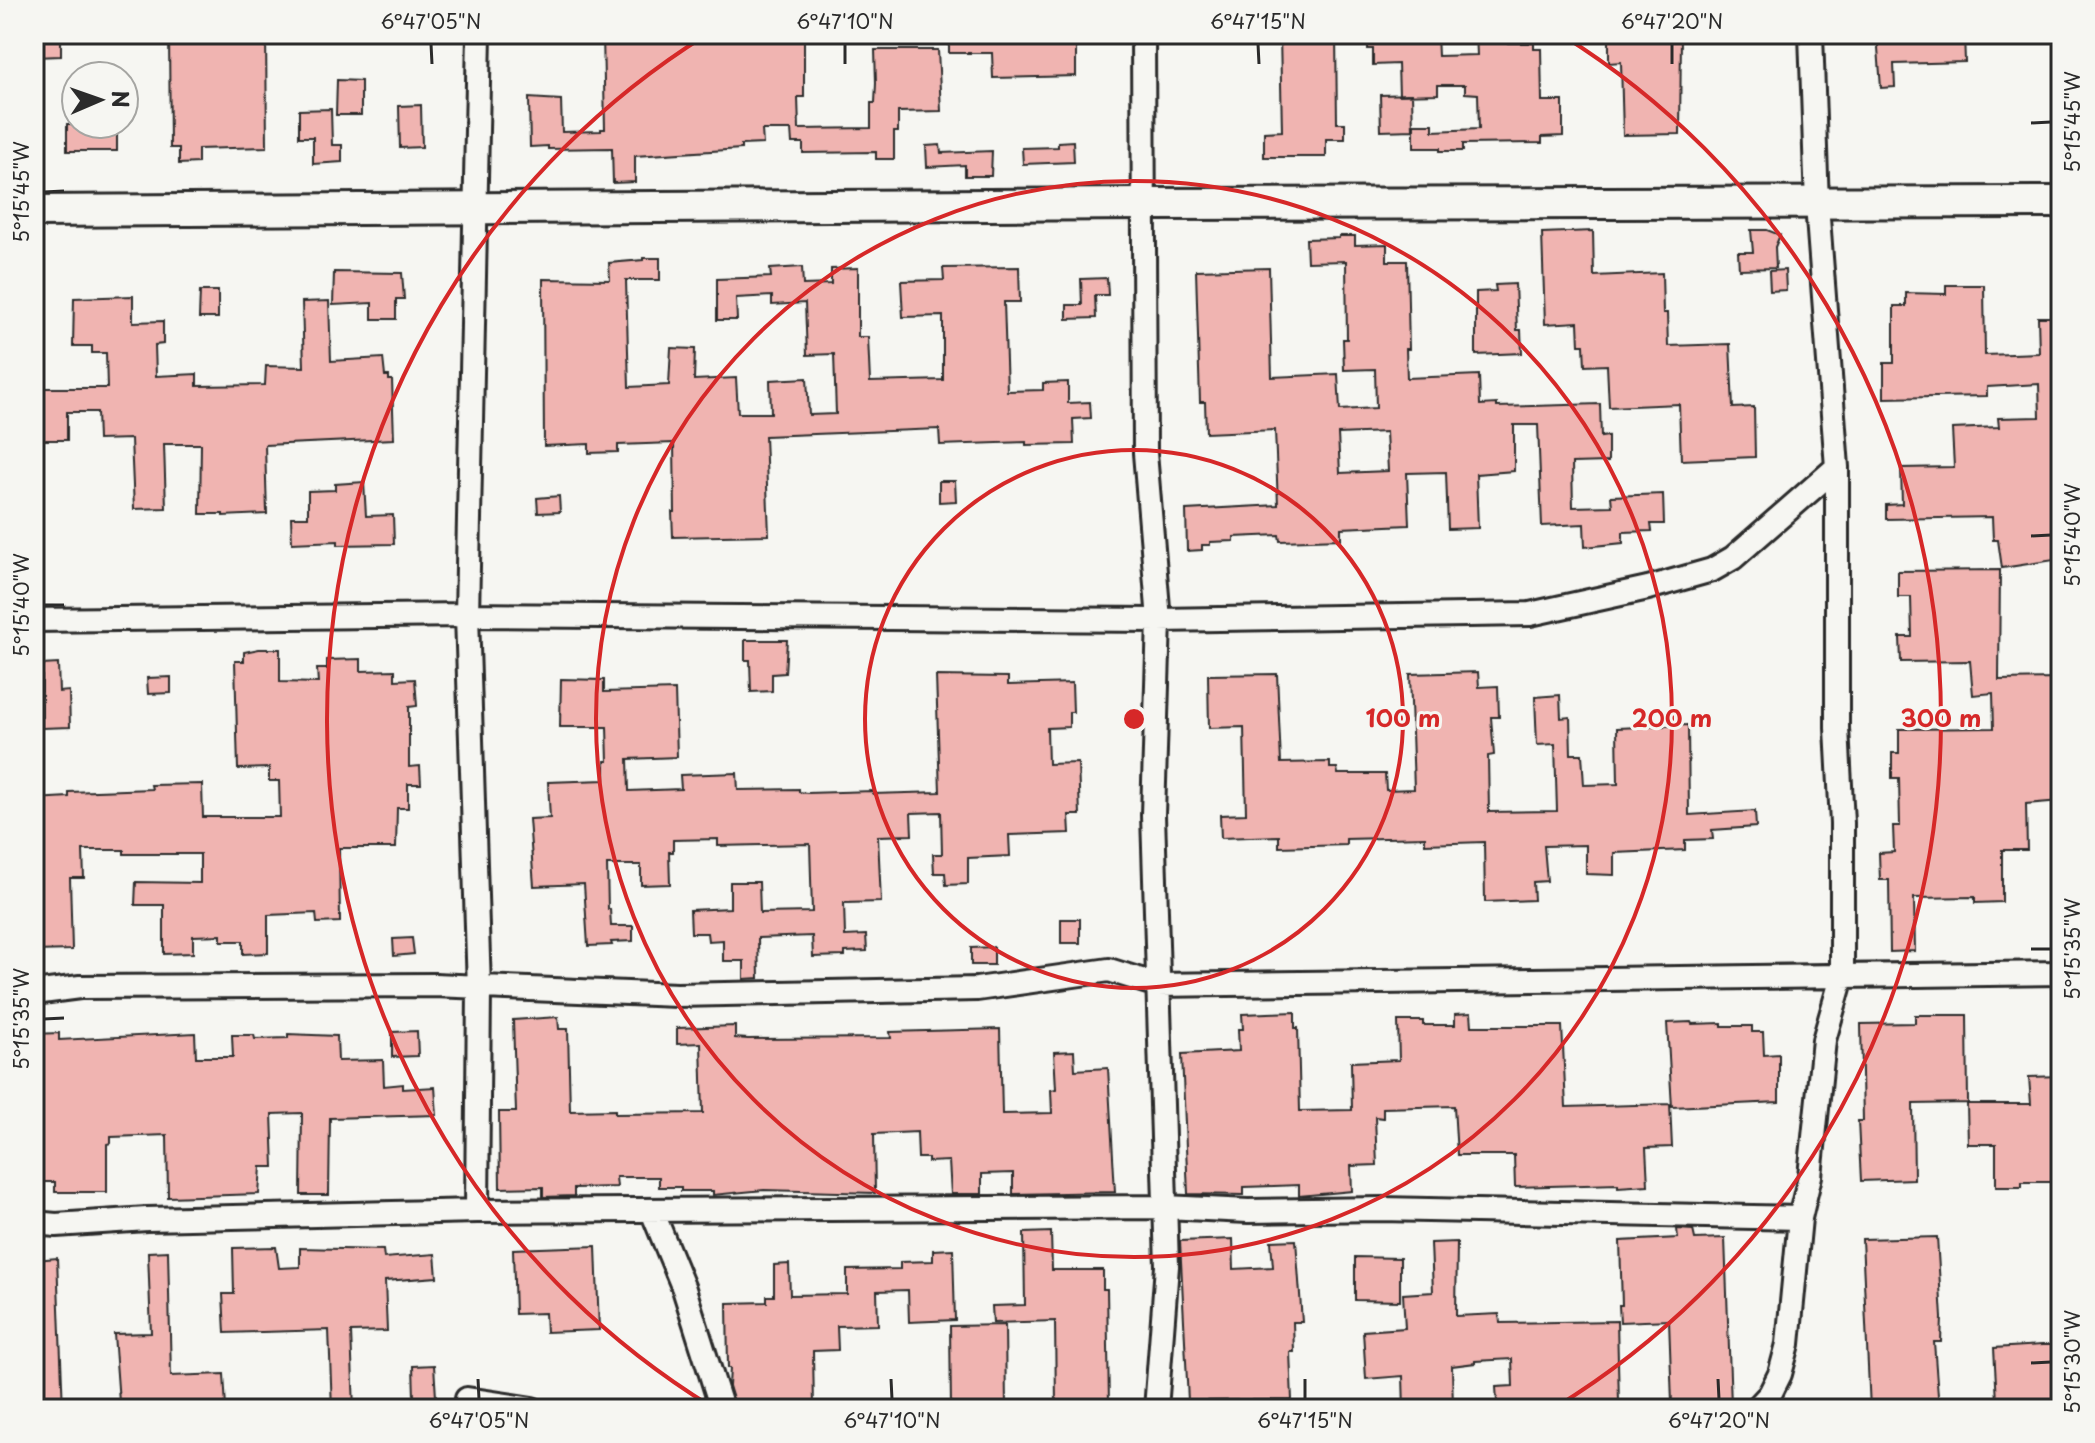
<svg xmlns="http://www.w3.org/2000/svg" width="2095" height="1443" font-family="'Playpen Sans',sans-serif">
<style>
.building{fill:#f0b4b1;stroke:#2b2b2b;stroke-width:2;fill-rule:evenodd}
.lines{fill:none;stroke-linecap:round;stroke-linejoin:round}
.street-casing{stroke:#2b2b2b;stroke-width:28}
.secondary-casing{stroke:#2b2b2b;stroke-width:36}
.street{stroke:#f6f6f2;stroke-width:22}
.secondary{stroke:#f6f6f2;stroke-width:30}
.ticks{fill:none;stroke:#2b2b2b;stroke-width:3}
.ring{fill:none;stroke:#d62828;stroke-width:4}
.centre{fill:#d62828;stroke:#f6f6f2;stroke-width:4}
.ring-label{font-size:24px;text-anchor:middle;font-weight:bold;fill:#d62828;stroke:#f6f6f2;stroke-width:6;stroke-linejoin:round;paint-order:stroke}
.neatline{fill:none;stroke:#2b2b2b;stroke-width:3}
.ticks-label{font-size:20px;text-anchor:middle;fill:#2b2b2b}
</style>
<rect width="100%" height="100%" fill="#f6f6f2"/>
<filter id="ink" filterUnits="userSpaceOnUse"><feTurbulence type="fractalNoise" baseFrequency=".0125" numOctaves="2"/><feDisplacementMap in="SourceGraphic" scale="16" xChannelSelector="R" yChannelSelector="G"/><feConvolveMatrix kernelMatrix="1 2 1 2 8 2 1 2 1" color-interpolation-filters="sRGB"/></filter>
<g filter="url(#ink)">
<path class="building" d="M34 34H61V56L34 57Z
M169 34H266L267 147 198 149V163L179 164V148H170Z
M603 34H804V97H798L799 129 871 128V103H875L876 83 875 50H938L941 111 898 112V132H894V159H876V152L803 153V143H792L791 130H762L763 144 741 145V149L635 156V182L613 183 612 148 548 149V146L530 147 529 98 561 100 562 132 601 131V129H605Z
M949 34H1076V76L993 78 992 53H949Z
M1280 34H1336L1337 123H1345V139H1326V157H1264V132L1282 131Z
M1368 34H1437L1438 56 1477 55 1476 34H1498V43H1534V49H1541L1542 101H1563V136L1542 137V143L1463 144V151H1440V148H1414V124H1433V131L1479 129 1478 94 1465 93V85H1438V94L1399 95 1398 64 1373 65V49H1368Z
M1609 34H1633V37L1681 36 1680 134 1623 135 1621 62 1609 63Z
M1877 34H1964L1965 62 1894 64 1895 87 1881 88Z
M337 80 361 81V115H336Z
M1412 94 1413 130 1381 131 1380 95Z
M421 105 422 147 400 148 399 106Z
M331 109 332 145H342V162L313 164V137H299V110Z
M67 124H95V132H117V151H67Z
M1073 141 1074 162 1023 164 1022 148 1058 147V142Z
M940 145 941 153 992 151 991 176H965V165L927 167 926 146Z
M1751 230H1767L1780 235 1775 247 1776 268 1739 269 1738 252H1753Z
M1593 231 1594 276 1662 273 1663 313H1667L1668 346 1730 344 1733 408 1754 407 1755 457 1681 460 1679 404 1609 407 1607 365 1585 366 1584 345H1579L1578 322 1545 324 1542 233Z
M1339 236H1355V245L1387 244V261H1407L1409 349H1406L1407 378 1479 375 1480 405 1497 404V407L1600 404 1601 437 1608 436V462L1572 463 1573 507 1612 506 1611 496 1663 494 1664 524H1651L1652 531 1623 532V543L1585 547 1584 524 1542 526 1538 425H1514V471L1476 474 1478 528 1448 529 1446 472 1407 473 1409 525 1341 528V539L1280 541 1279 535 1234 537V541L1210 542V545H1202V550L1187 551 1186 510 1278 505 1275 430 1206 433 1205 402H1200L1196 270 1269 268 1272 377 1338 374 1340 410 1376 408 1375 369 1344 370 1343 339H1347L1346 261 1307 262 1306 239 1339 238ZM1386 432 1388 471 1340 473 1338 434Z
M643 258H660V280H626L629 387 669 385 671 348 695 349 694 380 736 378 738 413H771L770 380 807 378 809 415 836 414 834 354 807 355 805 303 772 305V296L736 298 737 320H717V279L771 277 770 269 802 267 803 285 831 284V269L858 268V337H868L870 382 943 380V316L903 317 901 281 944 280 943 268 1019 267 1020 302H1004L1007 391 1043 390V383L1068 382V403L1090 402 1091 418 1073 419 1074 444 1026 445V442L940 445 939 429 765 436 769 535 673 537 672 512H675L674 443 618 445V452L589 453V444L544 446 543 279 610 280 609 263 643 260Z
M1785 270 1786 290 1770 291 1769 271Z
M334 272 402 273 404 299H396V319H372V303L333 305Z
M1107 278 1108 295H1095L1096 318 1067 319V305H1082L1081 279Z
M1515 284 1517 330H1521L1522 353 1476 355V292L1496 291 1495 285Z
M1946 285H1984L1985 355 2039 353 2038 317H2061V559L2002 568 1998 540H1993L1992 517 1886 519V505L1902 504 1901 468 1954 467 1952 429 1999 427 1998 418 2040 417 2039 384 1987 387V396L1884 398V363H1894V306H1906V293L1946 294Z
M200 291H218V318H199Z
M133 296V322L163 321V344L155 345 156 376 197 374V386L265 385 266 366 304 367 302 302 329 301 331 361 383 358 385 376H389V380H392L394 439 265 445 267 514 223 516V514H200L201 444H164L166 508 134 509 131 439 98 440 97 412H67V440H34V388H107L106 353H92V346H73L74 298Z
M939 481H955L956 501 939 502Z
M364 482 366 516 393 515 394 544 338 545V541L292 543 291 517H308V491L335 490V484Z
M559 496 560 512 538 513 537 498Z
M2000 570 1999 680 2061 679V801L2026 804 2027 850H2002V902L1975 903V897L1914 898 1915 951 1890 952 1889 880H1880L1879 853 1894 852 1893 826H1900L1899 778H1892V753H1899V729L1994 728 1993 693 1973 695 1970 661 1901 662 1900 637H1912L1911 597H1898V571Z
M745 640H787L785 673 772 674V691L751 692 750 660H745Z
M259 649H280V682L318 683 317 669H327V660L361 659V671L395 670V680L415 679 417 706 409 707V767L420 766 421 784H408V808H397L396 848H339L340 922 317 923 316 913 268 915V953L243 954V941H221V935L193 936V953L164 954V905H135L136 882 200 883V854H124V850H83L84 878H70L72 950 34 951V799L69 797V792L152 789 151 785 202 784 203 817H280L279 781H269V768L238 769 235 661H244V652Z
M58 664 59 692 69 691 70 727 42 728V665Z
M1478 672 1479 687 1498 686 1499 717H1491L1494 755 1488 756 1489 812 1557 811 1555 744 1537 745 1535 697 1560 695 1561 718 1570 717 1571 754H1582L1584 785 1618 784 1617 728 1688 725 1689 815 1755 811 1756 827 1712 830 1713 839 1685 840V850L1614 853V875L1586 874V845L1544 846 1547 881 1533 882 1534 900 1485 902 1484 842 1425 844V837L1346 839V845L1279 847V836L1221 838 1220 815 1246 814 1244 727 1209 728 1208 675 1277 674 1281 763 1330 762V768H1337L1338 774H1385L1386 790 1414 789 1410 674Z
M936 676 1008 677V685L1072 683 1073 712H1069V727L1047 728 1048 764 1078 763 1080 815H1069L1070 833 1009 835 1010 856 968 858V884L946 885 945 873H934L933 854H942L941 812 911 813 912 835 878 836 881 902 844 903 845 936 866 935 867 951 845 952V956L813 957 812 936 758 938 759 978 744 979V961H723V940L708 941 707 933H691L690 910 730 908V882H759L760 913 812 912 810 844 718 846V839L673 840V852H669L670 884 641 885V865H607L608 909H610L611 926H633V941L611 942 612 945 588 946 584 884 534 886 529 819 550 818 548 782 605 780V761H608L607 727H560L561 679 604 680V692L675 690 677 757 628 759 629 791 681 789 680 775 737 773 738 790 799 789V792L807 793 873 791V794L940 792Z
M171 677V693L148 694 147 678Z
M1061 919H1080V943H1061Z
M412 938 414 954 394 956 393 939Z
M994 947V965H971V948Z
M1295 1012V1028H1298L1300 1111 1352 1110 1351 1062 1399 1060 1398 1021H1423V1025H1455V1014L1471 1013 1472 1026H1562L1566 1107 1670 1104 1672 1147 1646 1148 1648 1185 1618 1187V1184L1515 1187 1514 1155H1457L1454 1106 1383 1108V1118L1375 1117 1377 1165 1351 1166 1352 1191 1299 1196V1185L1244 1187V1195L1188 1194 1182 1054 1239 1051 1238 1029H1243L1242 1014Z
M1915 1015H1967L1968 1103 1913 1104 1914 1179 1861 1181 1858 1121H1863L1861 1024 1915 1023Z
M558 1017 559 1029H568L570 1111 615 1110V1114L703 1113 701 1043 677 1044V1028L735 1026V1038L748 1039 891 1038 890 1032 1000 1029 1002 1114 1052 1113 1051 1090 1056 1089 1054 1052 1074 1051 1075 1070 1108 1068 1115 1192 1013 1194V1173L982 1174V1194H951L949 1161 928 1162V1158H918L917 1132 874 1134 875 1193 764 1190 713 1195V1191H681V1187H659V1177H616L617 1187 574 1188V1196L543 1197V1187L500 1188 499 1112H516L513 1020Z
M1691 1022 1692 1024 1722 1023V1026H1752V1032H1763L1764 1055 1779 1054V1102L1672 1107 1667 1023Z
M417 1031 418 1056 392 1057V1032Z
M59 1033V1040L195 1033 196 1057H233L232 1035H254L255 1039 288 1038V1034L337 1036 338 1061 383 1060 384 1086 403 1084V1089L435 1087 437 1115 330 1118 329 1195H301L302 1113 272 1114 274 1167H261L259 1194 168 1197 167 1135 111 1137V1143L107 1144V1192H55V1182H37L36 1145H34V1034Z
M2061 1076V1182H2022V1187H1996V1144H1968L1967 1104H2031L2029 1077Z
M1677 1229 1693 1230 1695 1239 1725 1238 1731 1405 1677 1409V1403H1672L1669 1320 1620 1322 1619 1305H1622L1620 1241 1678 1238Z
M1051 1232 1052 1270H1103V1289H1107L1109 1404H1056L1055 1321 993 1323 992 1306 1025 1305 1024 1233Z
M1937 1237 1942 1318 1941 1342H1934L1939 1409H1870L1862 1239Z
M1233 1239 1234 1269 1273 1267 1271 1241 1296 1240 1302 1322H1293L1294 1352H1290L1292 1400 1188 1401 1180 1241Z
M1457 1242 1456 1316 1499 1314 1500 1323 1617 1321 1619 1403 1513 1405V1402H1497L1496 1387 1513 1386 1512 1359 1475 1361V1363L1452 1366 1453 1409H1404L1403 1376 1366 1379 1363 1331 1405 1328 1403 1294 1433 1292 1431 1243Z
M596 1246 599 1330 546 1332 545 1313 515 1314 513 1249Z
M276 1247 279 1268 300 1267V1248L383 1250 384 1258 435 1254 437 1277 385 1281 387 1331 351 1332 354 1409H332L329 1330 225 1333 223 1294H234L233 1248Z
M953 1249 955 1320 909 1322 908 1290 877 1291 878 1325 837 1326 838 1350 813 1351 814 1407 736 1409 729 1386 730 1368H728L727 1303 767 1302V1296H774V1265L789 1264 790 1295 847 1294V1270L900 1269V1262L933 1261V1250Z
M168 1251 171 1376 224 1374 226 1408 127 1409 126 1402H119L114 1334 151 1333 148 1252Z
M1355 1257 1400 1258V1301L1355 1300Z
M57 1258 63 1409H37L36 1387H34L35 1260Z
M1005 1325 1006 1409 951 1407 950 1326Z
M2042 1345H2061V1399L1997 1401 1994 1348Z
M434 1365 436 1397H414L413 1366Z"/>
<g class="lines">
<g class="street-casing">
<path id="street" d="M1143 34 1145 453 1159 620 1153 815 1167 1266 1156 1409
M34 620 467 615 1159 620 1530 614 1648 588 1712 570 1733 558 1837 467 1817 205 1811 34
M34 993 80 987 434 985 677 995 977 989 1109 970 1157 985 2061 973
M477 1211 479 989 467 615 479 34
M652 1211 684 1289 722 1409
M34 1223 56 1225 147 1219 477 1211 1165 1207 1248 1211 1381 1209 1800 1218
M467 1399 532 1409
M1756 1409 1770 1394 1780 1374 1788 1344 1800 1218 1810 1176 1824 1040 1842 977V823L1837 728V467"/>
</g>
<g class="secondary-casing">
<path id="secondary" d="M34 211 1145 204 2061 202"/>
</g>
<use href="#street" class="street"/>
<use href="#secondary" class="secondary"/>
</g>
</g>
<path class="ticks" d="M431 44 432 64M845 44V64M1258 44 1259 64M1672 44V64M2031 123 2051 122M44 192 64 191M2031 536 2051 535M44 605H64M2031 949H2051M44 1019 64 1018M2031 1363 2051 1362M478 1379 479 1399M891 1379 892 1399M1305 1379V1399M1718 1379 1719 1399"/>
<g class="ring">
<circle cx="1134" cy="719" r="269"/>
<circle cx="1134" cy="719" r="538"/>
<path d="M712 1407A807 807 0 0 1 706 35M1562 35A807 807 0 0 1 1556 1407"/>
</g>
<circle cx="1134" cy="719" r="12" class="centre"/>
<g class="ring-label">
<text x="1403" y="727">100 m</text>
<text x="1672" y="727">200 m</text>
<text x="1941" y="727">300 m</text>
</g>
<rect width="2095" height="1443" fill="none" stroke="#f6f6f2" stroke-width="88"/>
<g transform="translate(100 100) rotate(88)"><circle r="38" fill="#f6f6f2" stroke="#a5a5a2" stroke-width="2"/>
<path d="M0-6L14 30L0 20L-14 30Z" fill="#2b2b2b"/>
<text y="-12" font-size="22" font-weight="bold" text-anchor="middle" fill="#2b2b2b">N</text>
</g>
<rect x="44" y="44" width="2007" height="1355" class="neatline"/>
<g class="ticks-label">
<text x="431" y="29">6°47'05"N</text>
<text x="845" y="29">6°47'10"N</text>
<text x="1258" y="29">6°47'15"N</text>
<text x="1672" y="29">6°47'20"N</text>
<text transform="translate(2073 122) rotate(-90)" y="7">5°15'45"W</text>
<text transform="translate(22 192) rotate(-90)" y="7">5°15'45"W</text>
<text transform="translate(2073 535) rotate(-90)" y="7">5°15'40"W</text>
<text transform="translate(22 605) rotate(-90)" y="7">5°15'40"W</text>
<text transform="translate(2073 949) rotate(-90)" y="7">5°15'35"W</text>
<text transform="translate(22 1019) rotate(-90)" y="7">5°15'35"W</text>
<text transform="translate(2073 1362) rotate(-90)" y="7">5°15'30"W</text>
<text x="479" y="1428">6°47'05"N</text>
<text x="892" y="1428">6°47'10"N</text>
<text x="1305" y="1428">6°47'15"N</text>
<text x="1719" y="1428">6°47'20"N</text>
</g>
</svg>
